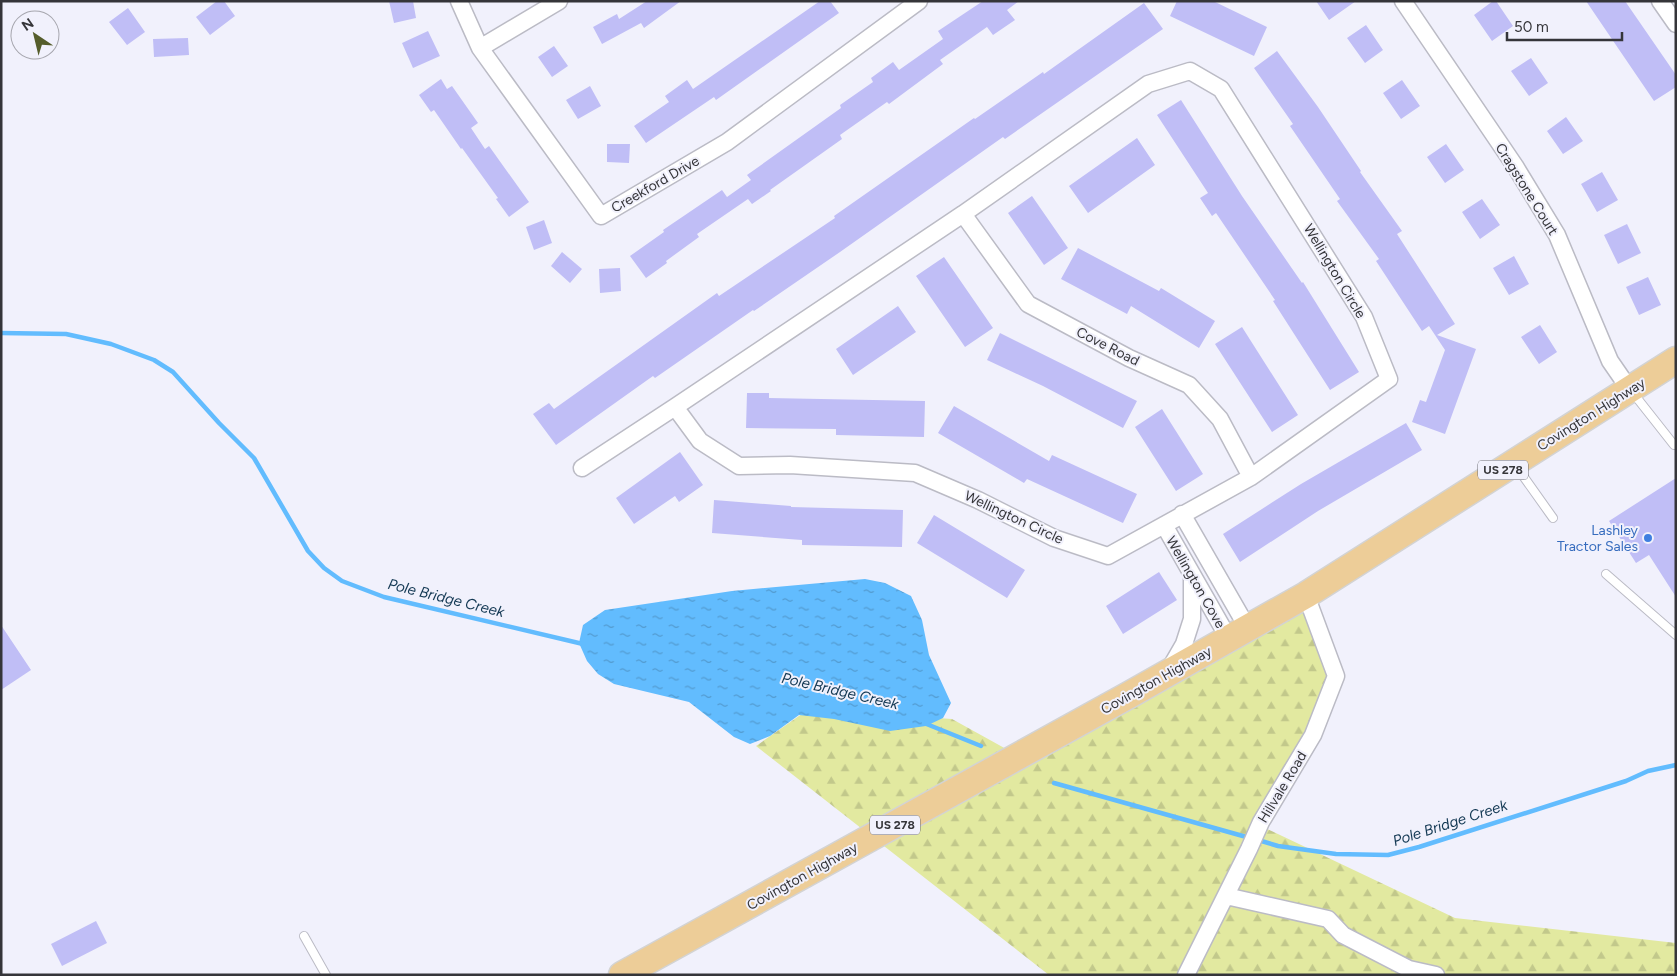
<svg xmlns="http://www.w3.org/2000/svg" width="1677" height="976" font-family="Figtree,sans-serif">
<style>
.forest{fill:url(#forest-firs)}
.water{fill:url(#water-ripples)}
.lines{fill:none;stroke-linecap:round;stroke-linejoin:round}
.stream{stroke:#62bcfe;stroke-width:4.5}
.building{fill:#c0bef6}
.lane-casing{stroke:#bbbbc5;stroke-width:10}
.street-casing{stroke:#bbbbc5;stroke-width:19}
.primary-casing{stroke:#d3d3d3;stroke-width:29}
.lane{stroke:#fff;stroke-width:8}
.street{stroke:#fff;stroke-width:16}
.primary{stroke:#edcd98;stroke-width:26}
.shop-dot{fill:#3f7fe0;stroke:#f1f1fc;stroke-width:2}
.labels{text-anchor:middle;stroke-width:4;stroke-linejoin:round;paint-order:stroke}
.shield{fill:#f1f1fc;stroke:#6d6d74;stroke-width:1}
.shield-label{font-size:12px;font-weight:bold;fill:#353539}
.street-label{font-size:14px;fill:#353539;stroke:#f1f1fc}
.shop-label{font-size:14px;fill:#366cbe;stroke:#f1f1fc;text-anchor:end}
.water-label{font-size:15px;font-style:italic;fill:#143954;stroke:#f1f1fc}
</style>
<defs>
<pattern id="forest-firs" width="22" height="20" patternUnits="userSpaceOnUse" patternTransform="scale(1.25)"><rect width="22" height="20" fill="#e2e9a0"/><path d="M5 1l3.5 6h-7zM16 11l3.5 6h-7z" fill="#c2c88b"/></pattern>
<pattern id="water-ripples" width="26" height="14" patternUnits="userSpaceOnUse" patternTransform="scale(1.25)"><rect width="26" height="14" fill="#62bcfe"/><path d="M2 4q2-2 4 0t4 0M15 11q2-2 4 0t4 0" fill="none" stroke="#529acf"/></pattern>
</defs>
<rect width="100%" height="100%" fill="#f1f1fc"/>
<path class="forest" d="M1309 605 1336 676 1259 825 1455 918 1676 943V975H1049L756 746 809 709 952 719 1017 755Z"/>
<path class="water" d="M865 579 885 583 911 596 922 620 929 655 951 703 943 718 926 726 890 731 834 719 799 715 770 736 750 744 734 737 689 702 614 684 598 674 587 661 579 643 583 625 605 610 732 591Z"/>
<g class="lines">
<path class="stream" d="M1 333 66 334 111 344 154 360 173 372 219 423 254 458 308 551 324 568 342 581 384 597 583 644
M924 723 981 746
M1054 783 1250 838
M1258 840 1278 846 1336 854 1388 855 1419 847 1626 781 1648 771 1676 765"/>
</g>
<path class="building" d="M217 1H224L235 16 210 35 196 17Z
M389 1H413L416 18 394 23Z
M647 1H681L644 28 641 23 602 44 593 27 617 14 619 19Z
M820 1H830L839 13 716 100 714 97 646 143 634 126 669 102 665 96 687 80 693 89Z
M983 1H1019L1007 10 1015 20 993 35 987 27 940 60 943 64 889 104 887 102 840 135 842 139 770 190 771 191 752 204 748 199 697 234 699 237 666 261 667 263 646 278 630 256 664 232 663 230 722 190 727 197 751 180 747 175 841 108 840 105 873 82 871 78 893 62 899 70 943 39 938 31Z
M1177 1H1213L1267 27 1254 56 1170 16Z
M1316 1H1356L1329 20Z
M1493 1H1496L1513 26 1492 41 1474 15Z
M1586 1H1625L1676 75V87L1654 101Z
M1144 3 1163 29 1005 139 1003 137 840 252 754 311 753 310 655 378 653 376 556 445 533 414 549 403 554 409 717 293 719 296 835 218 834 216 974 118 975 119 1043 72 1044 74Z
M128 8 145 32 127 45 109 22Z
M1366 25 1383 50 1365 63 1347 38Z
M428 31 440 56 413 68 402 43Z
M188 38 189 55 154 57 153 39Z
M554 46 568 66 552 77 538 57Z
M1277 51 1318 107 1361 171 1360 172 1402 231 1397 234 1455 324 1437 335 1476 349 1445 434 1412 422 1420 400 1426 402 1445 350 1429 326 1422 331 1376 261 1379 259 1337 201 1340 199 1290 126 1293 124 1254 68Z
M1531 58 1548 83 1529 96 1511 71Z
M441 79 447 89 452 86 478 123 471 128 485 149 489 146 529 202 509 217 496 199 498 198 462 148 461 149 434 110 431 112 419 95Z
M1402 80 1420 106 1401 119 1383 93Z
M590 86 601 106 578 119 566 100Z
M1181 100 1242 196 1302 283 1303 282 1359 372 1330 390 1273 301 1275 300 1216 213 1212 216 1200 198 1208 193 1157 115Z
M1566 117 1583 141 1563 154 1547 131Z
M1137 138 1155 165 1088 213 1069 186Z
M607 144H630L629 163 607 162Z
M1446 144 1464 170 1445 183 1427 157Z
M1602 172 1618 200 1597 212 1581 184Z
M1032 196 1068 248 1044 265 1008 213Z
M1482 199 1500 225 1480 239 1462 212Z
M544 220 552 243 534 250 526 227Z
M1627 224 1641 253 1618 264 1604 235Z
M1078 248 1159 291 1161 288 1215 321 1199 348 1131 306 1127 314 1061 279Z
M562 252 582 269 570 283 551 266Z
M1514 256 1529 284 1509 295 1493 268Z
M944 257 993 328 965 347 916 276Z
M620 268 621 291 600 293 599 269Z
M1648 277 1661 305 1639 315 1626 287Z
M898 306 916 332 853 375 836 349Z
M1540 325 1557 352 1539 364 1521 337Z
M1242 327 1298 415 1272 432 1215 344Z
M1000 333 1137 401 1123 428 1043 386 987 360Z
M747 393H769V398L925 401 924 437 836 435V429L746 428Z
M954 406 1049 461 1052 455 1137 494 1123 523 1027 479 1024 483 938 433Z
M1162 409 1203 474 1176 491 1135 427Z
M1406 423 1422 450 1318 511 1240 562 1223 534 1301 484Z
M680 452 703 485 679 502 675 496 634 524 616 498Z
M1676 478V597L1649 555 1636 563 1609 521Z
M714 500 791 506V507L903 510 902 547 802 545V540L712 533Z
M934 515 1025 570 1007 598 917 543Z
M1159 572 1177 600 1123 634 1106 606Z
M1 625 31 670 1 690Z
M96 921 107 943 62 966 51 944Z"/>
<g class="lines">
<g class="lane-casing">
<path id="lane" d="M1633 393 1674 445H1676
M1516 466 1553 518
M1606 574 1676 635
M304 936 326 975"/>
</g>
<g class="street-casing">
<path id="street" d="M459 1 480 48 601 216 727 142 919 1
M1403 1 1515 166 1557 235 1610 361 1630 390
M1660 1 1676 24
M480 48 559 1
M963 214 1028 304 1129 358 1189 385 1220 419 1251 477
M582 468 675 407 963 214 1148 84 1190 71 1221 89 1364 317 1389 379 1251 477 1108 556 1054 538 978 500 915 473 790 465 739 466 700 441 675 407
M1182 514 1247 627
M1164 525 1229 639
M1169 670 1184 644 1192 619V577
M1226 896 1328 919 1343 935 1409 969 1436 975
M1186 975 1249 849 1261 822 1313 735 1336 676 1306 595"/>
</g>
<g class="primary-casing">
<path id="primary" d="M622 975 1129 695 1306 595 1676 360"/>
</g>
<use href="#lane" class="lane"/>
<use href="#street" class="street"/>
<use href="#primary" class="primary"/>
</g>
<circle class="shop-dot" cx="1648" cy="538" r="5"/>
<g class="labels">
<g class="shield">
<rect x="1478" y="460.5" width="50" height="19" rx="4"/>
<rect x="870" y="815.5" width="50" height="19" rx="4"/>
</g>
<g class="shield-label">
<text x="1503" y="474">US 278</text>
<text x="895" y="829">US 278</text>
</g>
<g class="street-label">
<text transform="translate(655 184) rotate(-30)" y="5">Creekford Drive</text>
<text transform="translate(1527 189) rotate(58)" y="5">Cragstone Court</text>
<text transform="translate(1335 271) rotate(59)" y="5">Wellington Circle</text>
<text transform="translate(1108 346) rotate(27)" y="5">Cove Road</text>
<text transform="translate(1591 414) rotate(-32)" y="5">Covington Highway</text>
<text transform="translate(1014 517) rotate(25)" y="5">Wellington Circle</text>
<text transform="translate(1196 582) rotate(60)" y="5">Wellington Cove</text>
<text transform="translate(1156 680) rotate(-29)" y="5">Covington Highway</text>
<text transform="translate(1282 787) rotate(-59)" y="5">Hillvale Road</text>
<text transform="translate(802 876) rotate(-29)" y="5">Covington Highway</text>
</g>
<g class="shop-label">
<text x="1638" y="535">Lashley<tspan x="1638" dy="16">Tractor Sales</tspan></text>
</g>
<g class="water-label">
<text transform="translate(446 598) rotate(14)" y="5">Pole Bridge Creek</text>
<text transform="translate(840 691) rotate(13)" y="5">Pole Bridge Creek</text>
<text transform="translate(1450 823) rotate(-18)" y="5">Pole Bridge Creek</text>
</g>
</g>
<rect width="1677" height="976" fill="none" stroke="#353539" stroke-width="5"/>
<g transform="translate(35 35) rotate(325)"><circle r="24" fill="#f1f1fc" stroke="#a6a6ae"/>
<path d="M0-4L9 19L0 12L-9 19Z" fill="#555d2b"/>
<text y="-8" font-size="14" font-weight="bold" text-anchor="middle" fill="#353539">N</text>
</g>
<path d="M1507 32v8h115v-8" fill="none" stroke="#353539" stroke-width="2.5"/>
<text x="1514" y="32" font-size="15" fill="#353539" stroke="#f1f1fc" stroke-width="4" paint-order="stroke">50 m</text>
</svg>
